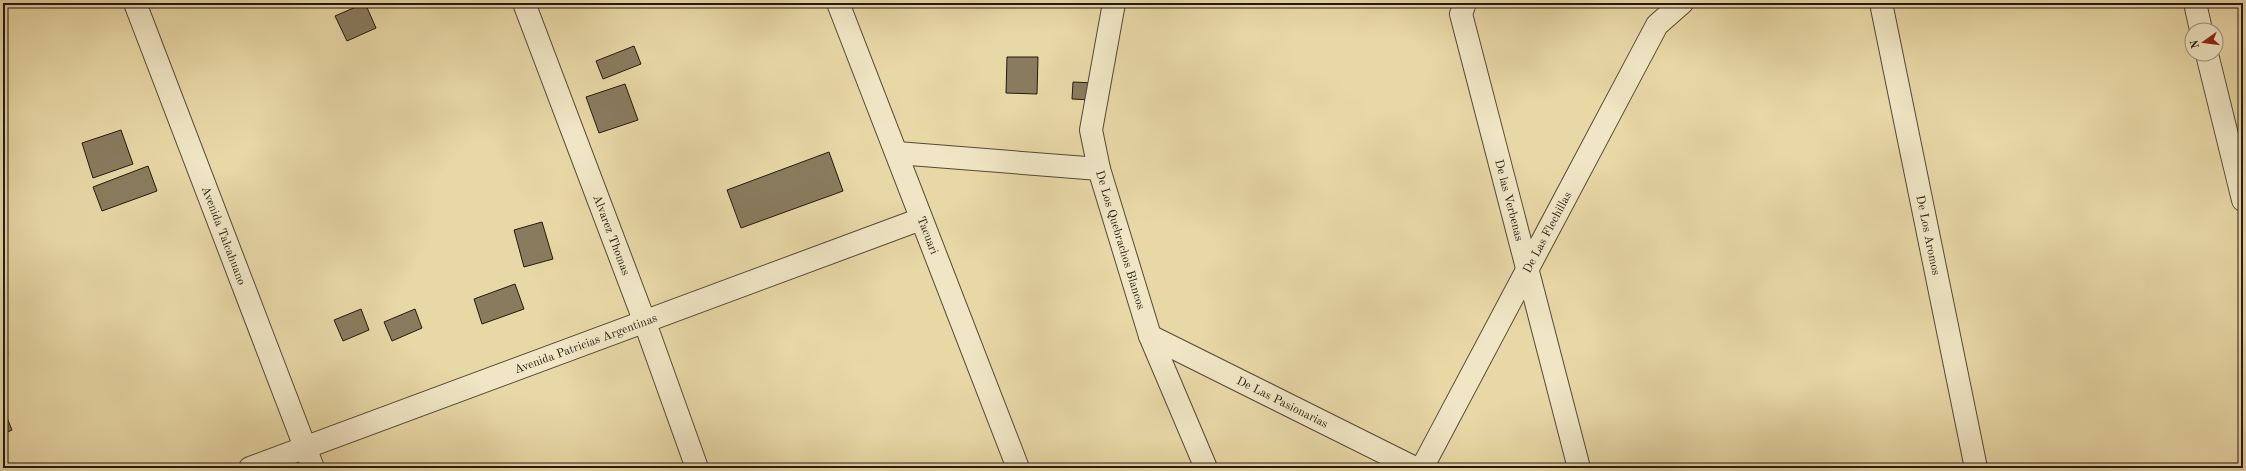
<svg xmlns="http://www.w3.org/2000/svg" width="2246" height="471" font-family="'Old Standard TT',serif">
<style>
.building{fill:#897c5e;stroke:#23190f}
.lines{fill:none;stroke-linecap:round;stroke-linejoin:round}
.street-casing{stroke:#544935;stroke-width:24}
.street{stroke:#f0e6c5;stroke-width:22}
.labels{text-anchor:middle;stroke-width:3.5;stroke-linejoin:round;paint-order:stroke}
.street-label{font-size:12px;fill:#23190f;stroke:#f0e6c5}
</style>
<rect width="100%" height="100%" fill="#e8d8a6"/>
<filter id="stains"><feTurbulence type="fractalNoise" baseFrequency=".005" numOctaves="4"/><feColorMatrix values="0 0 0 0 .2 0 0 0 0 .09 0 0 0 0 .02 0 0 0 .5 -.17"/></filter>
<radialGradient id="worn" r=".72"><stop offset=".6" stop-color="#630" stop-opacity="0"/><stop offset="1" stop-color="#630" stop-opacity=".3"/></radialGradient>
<path class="building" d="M365 3 376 28 347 41 335 16Z
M634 46 641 64 603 79 596 61Z
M1007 57H1038L1037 94 1006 93Z
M1073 82 1095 83 1093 100 1072 99Z
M625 84 638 120 599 133 586 97Z
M121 130 133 164 93 178 82 143Z
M829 152 843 191 741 228 727 190Z
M148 166 157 191 102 211 93 187Z
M542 222 553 259 524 267 514 230Z
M515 284 524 309 482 324 474 299Z
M361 309 369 330 343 341 334 320Z
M415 309 422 328 392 341 384 322Z
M3 341 8 354 3 355Z
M3 408 12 430 3 434Z"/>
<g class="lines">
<g class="street-casing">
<g id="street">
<path id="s1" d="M135 3 313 468"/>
<path id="s2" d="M524 3 644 320 697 468"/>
<path id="s3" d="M838 3 1018 468"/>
<path id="s4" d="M1114 3 1091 130 1099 169 1150 336 1206 468"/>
<path id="s5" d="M1465 3 1461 14 1579 468"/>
<path id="s6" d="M1881 3 1976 468"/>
<path d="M2195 3 2201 30"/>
<path d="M2207 54 2243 200"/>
<path d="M897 153 1099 169"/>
<path id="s7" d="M1150 336 1415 468"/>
<path id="s8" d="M250 468 921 219"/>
<path id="s9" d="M1422 468 1657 25 1682 3"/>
</g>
</g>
<use href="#street" class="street"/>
</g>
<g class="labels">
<g class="street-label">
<text dy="4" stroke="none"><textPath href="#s5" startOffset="204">De las Verbenas</textPath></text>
<text dy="4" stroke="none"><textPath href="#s9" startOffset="267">De Las Flechillas</textPath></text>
<text dy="4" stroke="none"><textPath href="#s2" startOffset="248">Alvarez Thomas</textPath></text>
<text dy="4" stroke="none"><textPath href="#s6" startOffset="237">De Los Aromos</textPath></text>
<text dy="4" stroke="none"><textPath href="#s1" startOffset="249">Avenida Talcahuano</textPath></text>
<text dy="4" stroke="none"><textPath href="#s3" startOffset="249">Tacuari</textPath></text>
<text dy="4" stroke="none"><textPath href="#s4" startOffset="243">De Los Quebrachos Blancos</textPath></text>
<text dy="4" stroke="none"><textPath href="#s8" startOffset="358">Avenida Patricias Argentinas</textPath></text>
<text dy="4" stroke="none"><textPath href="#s7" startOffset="148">De Las Pasionarias</textPath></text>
</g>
</g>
<rect width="2246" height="471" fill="none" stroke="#e8d8a6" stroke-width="16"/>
<rect x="4" y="4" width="2238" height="463" fill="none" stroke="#23190f" stroke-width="2"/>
<rect x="8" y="8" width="2230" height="455" fill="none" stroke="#23190f"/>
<g transform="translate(2204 42) rotate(256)"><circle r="19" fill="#f0e6c5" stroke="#9e947c"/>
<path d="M0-3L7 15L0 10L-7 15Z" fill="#8f2418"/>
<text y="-6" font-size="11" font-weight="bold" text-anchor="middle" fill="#23190f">N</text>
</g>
<rect width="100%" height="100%" filter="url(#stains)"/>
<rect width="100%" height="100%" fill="url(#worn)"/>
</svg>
